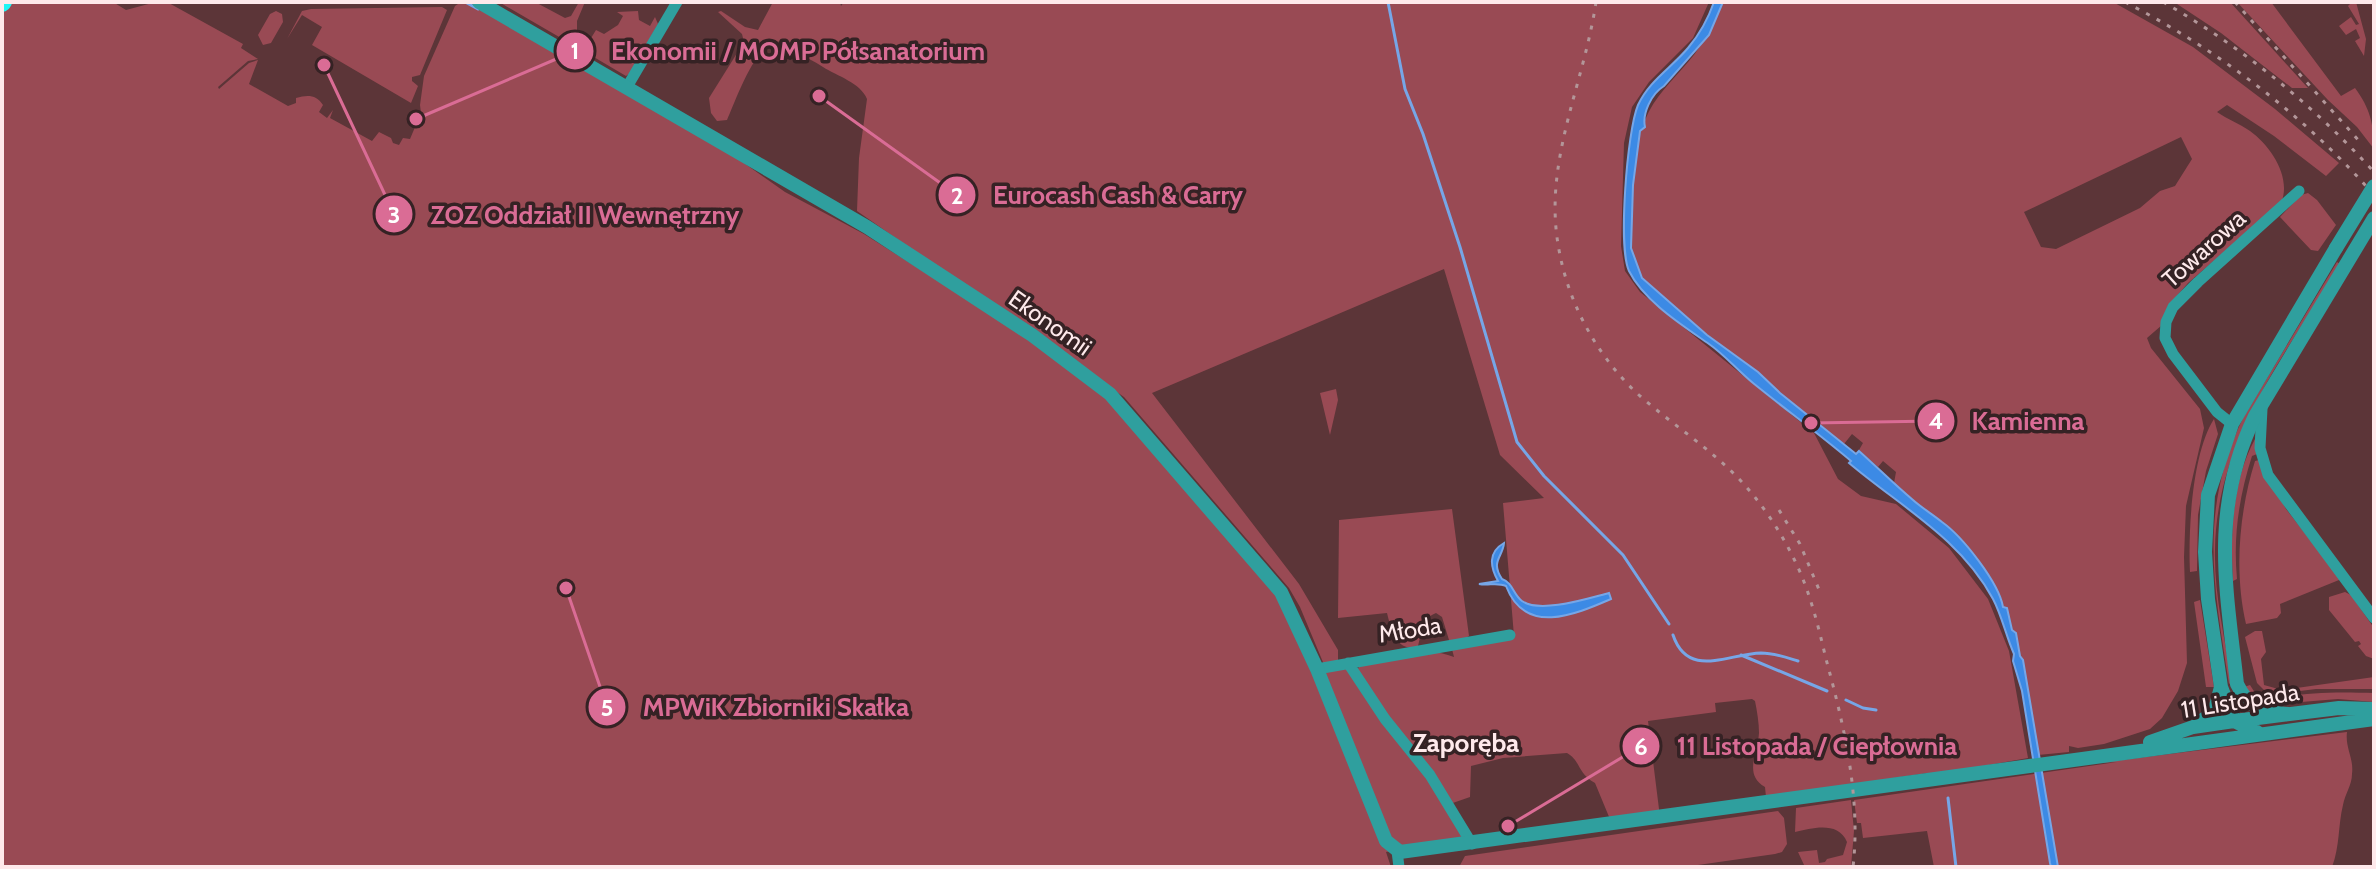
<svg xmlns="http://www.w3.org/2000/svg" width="2376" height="869" font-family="Cabin,sans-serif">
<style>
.green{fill:#994a54;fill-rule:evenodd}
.water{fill:#3c8ae5;stroke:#76a6e7;stroke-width:2}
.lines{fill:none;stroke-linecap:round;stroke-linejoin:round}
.stream{stroke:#76a6e7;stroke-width:3}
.minor{stroke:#2f9f9e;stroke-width:11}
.tertiary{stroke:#2f9f9e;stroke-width:14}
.primary{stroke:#20f5f4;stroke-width:18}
.rail{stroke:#b39699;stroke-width:3;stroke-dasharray:4 8;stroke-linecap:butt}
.tertiary-bridge{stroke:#2f9f9e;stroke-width:14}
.labels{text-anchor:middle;stroke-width:7;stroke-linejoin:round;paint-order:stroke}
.street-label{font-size:24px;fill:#fee9eb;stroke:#352224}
.neighbourhood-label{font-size:26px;font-weight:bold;fill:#fee9eb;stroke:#352224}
.leader{fill:none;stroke:#da6c95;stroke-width:3}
.callout-dot{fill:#da6c95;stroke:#352224;stroke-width:3}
.mark-label{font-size:24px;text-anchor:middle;font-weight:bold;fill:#fff}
.callout-label{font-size:26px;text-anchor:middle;font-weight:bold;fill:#da6c95;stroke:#352224;stroke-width:7;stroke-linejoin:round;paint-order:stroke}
</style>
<rect width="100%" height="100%" fill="#5c3538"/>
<path class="green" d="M5 2H113L126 10 156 2H167L243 44 241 48 258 59 248 61 218 87 219 89 249 63 258 60 249 84 288 106 296 103V98C307 95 316 94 323 105L319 112 327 118 333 110 330 118 372 141 379 132 391 138 393 143 399 145 403 138 410 139 421 113 420 105 424 76 455 6 461 2H469L727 151 785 192 864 234 1057 356 1133 421 1280 592 1316 669 1325 667 1300 607 1289 588 1124 397 857 211 859 158 867 99C861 83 837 76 823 67 814 61 804 57 796 51 792 49 790 45 786 43 759 30 736 101 727 120L717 121 711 113 709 98 744 42 742 34 718 12 721 11 745 27 758 30 773 2H840L841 6 844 2H1709L1693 38 1649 82 1632 107 1624 143 1621 246 1625 271 1640 292 1814 433 1838 479 1861 496 1896 504 1949 548 1988 599 2009 651 2028 758 1944 773H1928L1766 797 1765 787C1743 775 1758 752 1759 733 1759 723 1757 711 1755 701L1752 699 1715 703 1716 712 1648 721 1660 817 1612 824 1595 783C1577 773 1581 761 1567 753L1503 758 1471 766 1470 797 1447 805 1466 838 1386 852 1391 867H2V6ZM1444 269 1500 455 1544 498 1503 503 1514 636 1452 649 1454 657C1427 645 1386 658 1359 667L1355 674 1347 664H1338V650L1299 584 1152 393Z
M499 2H535L565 18 571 16 579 2H585L577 21V41L573 45Z
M1722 2H2113L2193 47 2275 109 2339 163 2326 176 2274 136 2227 105 2217 112C2227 119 2240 124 2250 131 2271 146 2292 178 2281 203L2188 283 2168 306 2162 325 2147 338 2151 348 2200 409 2204 428 2186 506 2184 557 2187 663 2178 691 2162 718 2150 729 2104 744 2078 748 2069 746V752L2038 755 2005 612 1955 537 1897 490 1894 483 1896 472 1883 461 1878 467 1859 450 1863 443 1852 434 1844 444 1649 288C1644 281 1638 275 1635 267 1624 230 1630 156 1645 120 1654 97 1673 80 1689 61 1704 44 1712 22 1722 2ZM2181 137 2192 159 2175 186 2160 191 2140 208 2056 249 2041 247 2024 212Z
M2174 2H2230L2308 88H2292L2221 33Z
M2237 2H2271L2341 96 2355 88C2370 108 2374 125 2374 149L2357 127 2328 100Z
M2352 2H2356L2366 39 2364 56 2355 41 2360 38 2356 29 2346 35 2339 26 2351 17 2356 25 2359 24 2348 6Z
M442 7 447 10 420 75 412 77V81L418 86 411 103 312 45 322 27 302 15 287 39 302 11 311 9Z
M276 11 282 14 283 22 271 43 263 45 258 35 270 14Z
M638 11 639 20 650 26 655 17 658 24 630 73 626 76 587 53 588 43 596 30 604 34 618 25 623 16 617 12Z
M2308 193 2317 200 2336 225 2318 251 2311 250 2280 217 2301 195Z
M2337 262 2340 264C2286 354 2216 441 2215 550 2214 594 2225 639 2232 682L2229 684C2214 586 2198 512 2243 418Z
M1336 389 1338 400 1330 435 1320 393Z
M2214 419 2218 434 2206 471 2198 515 2197 571 2190 572C2188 531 2192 453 2214 419Z
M2255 439 2257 454 2252 456C2239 497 2233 536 2237 579L2233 581C2230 534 2232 481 2255 439Z
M2259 460 2286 509 2339 577V580L2280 604 2281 613 2277 618 2246 624C2234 572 2239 512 2255 461Z
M1452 509 1469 636 1457 643 1449 640 1442 617 1436 613C1418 621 1423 630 1418 646 1397 654 1391 629 1387 613L1338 618 1339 520Z
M2345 592 2351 595 2374 628V659L2366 656 2358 646 2361 644 2359 641 2355 642 2329 610V597Z
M2200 600 2214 687H2206L2194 602Z
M2255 631H2262L2266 652 2261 659 2264 685 2282 690 2374 677V689H2316L2269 695 2257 683 2245 637Z
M2250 685 2257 696 2268 702C2299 691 2340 692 2374 693V702L2338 699 2266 705 2254 700 2244 687Z
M2347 732C2345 748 2354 758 2352 774 2352 785 2345 794 2343 805 2338 825 2340 846 2332 867H1934L1927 831 1863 838 1861 823H1857L1854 800 2117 762 2097 763Z
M1851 800 1854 831 1851 867H1805L1798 852 1817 850 1819 863 1825 862 1827 859 1843 855 1847 842C1838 821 1813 828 1795 832L1796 808Z
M1778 811 1784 818 1787 844 1782 852 1775 854 1684 867H1459L1465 856Z"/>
<path class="water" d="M1714 2H1723L1709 35 1664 86C1651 94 1642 114 1645 127L1640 131 1633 185 1631 248 1642 278 1707 335 1758 372 1780 393 1856 454 1859 451C1878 468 1894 484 1913 500 1922 508 1932 514 1942 522 1963 537 1999 583 2003 607L2007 608 2012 630 2016 633 2020 656 2023 660 2058 867H2051L2050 863 2022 691 2013 661 2014 654C2006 636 2002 616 1993 599 1960 538 1901 507 1849 463L1851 461C1819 434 1785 409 1753 383 1738 371 1725 355 1709 344 1682 325 1644 301 1629 271 1618 247 1627 131 1638 105 1649 81 1671 68 1688 48 1699 35 1708 19 1714 2Z
M1504 543C1503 557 1490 561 1502 579 1513 583 1513 594 1522 601 1540 614 1589 598 1609 593L1611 599C1574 615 1525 636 1506 586 1497 582 1488 586 1479 584L1498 581C1490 567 1488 552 1504 543Z"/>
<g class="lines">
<path class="stream" d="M1388 2 1405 89 1423 134 1460 247 1517 442 1544 476 1623 555 1669 624
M467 3 478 9
M1673 635C1688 679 1727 654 1761 653 1774 653 1785 657 1798 661
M1741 655 1827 691
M1846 700 1863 708 1876 710
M1948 798 1956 867"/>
<path class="minor" d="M627 87 677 2
M2262 409 2260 448 2268 475 2374 618
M2232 424 2217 412 2173 354 2165 338 2166 322 2173 307 2198 282 2299 191
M1348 663 1385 719 1430 775 1472 844
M1317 669 1510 635
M1397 851 1399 867"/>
<path class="tertiary" d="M479 2 867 227 1032 335 1110 394 1281 592 1317 669 1386 841 1400 852 2374 719
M2288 714C2262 712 2249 709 2237 684 2226 587 2210 509 2255 416L2374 218
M2197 725 2215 710 2221 687
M2257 732 2234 721 2221 687 2208 599 2205 552 2208 495 2232 424 2336 248
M2150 742 2193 727 2234 721 2339 708 2374 709"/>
<path class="primary" d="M2 3 3 2"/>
<path class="rail" d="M1596 2C1584 84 1544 160 1558 244 1567 302 1597 357 1640 396 1673 425 1711 449 1741 481 1763 505 1781 532 1795 561 1810 592 1818 625 1826 659 1844 725 1861 798 1853 867
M2125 2C2218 50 2305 116 2374 195
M2163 2C2242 47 2313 105 2374 172
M2235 2 2360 142
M1779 510 1800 544 1820 592"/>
<path class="tertiary-bridge" d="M2336 248 2374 186"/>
</g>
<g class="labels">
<g class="street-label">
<text transform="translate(2204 249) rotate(-42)" y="8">Towarowa</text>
<text transform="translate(1050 323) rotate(35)" y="8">Ekonomii</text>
<text transform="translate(1410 630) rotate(-9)" y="8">Młoda</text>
<text transform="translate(2240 701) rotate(-9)" y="8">11 Listopada</text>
</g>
<g class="neighbourhood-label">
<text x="1466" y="752">Zaporęba</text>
</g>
</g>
<path class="leader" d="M416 119L575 51M819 96L957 195M324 65L394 214M1811 423L1936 421M566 588L607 707M1508 826L1641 746"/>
<g class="callout-dot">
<circle cx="416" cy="119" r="8"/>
<circle cx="819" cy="96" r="8"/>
<circle cx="324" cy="65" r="8"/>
<circle cx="1811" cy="423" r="8"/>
<circle cx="566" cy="588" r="8"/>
<circle cx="1508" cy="826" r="8"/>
<circle cx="575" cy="51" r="20"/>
<circle cx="957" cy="195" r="20"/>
<circle cx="394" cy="214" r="20"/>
<circle cx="1936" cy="421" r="20"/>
<circle cx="607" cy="707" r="20"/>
<circle cx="1641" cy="746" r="20"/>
</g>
<g class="mark-label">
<text x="575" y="59">1</text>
<text x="957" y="204">2</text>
<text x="394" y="223">3</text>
<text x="1936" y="429">4</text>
<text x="607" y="716">5</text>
<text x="1641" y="755">6</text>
</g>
<g class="callout-label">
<text x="798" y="60">Ekonomii / MOMP Półsanatorium</text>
<text x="1118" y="204">Eurocash Cash &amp; Carry</text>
<text x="585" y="224">ZOZ Oddział II Wewnętrzny</text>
<text x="2028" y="430">Kamienna</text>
<text x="776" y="716">MPWiK Zbiorniki Skałka</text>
<text x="1817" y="755">11 Listopada / Ciepłownia</text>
</g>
<rect width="2376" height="869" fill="none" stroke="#fee9eb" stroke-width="8"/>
</svg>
